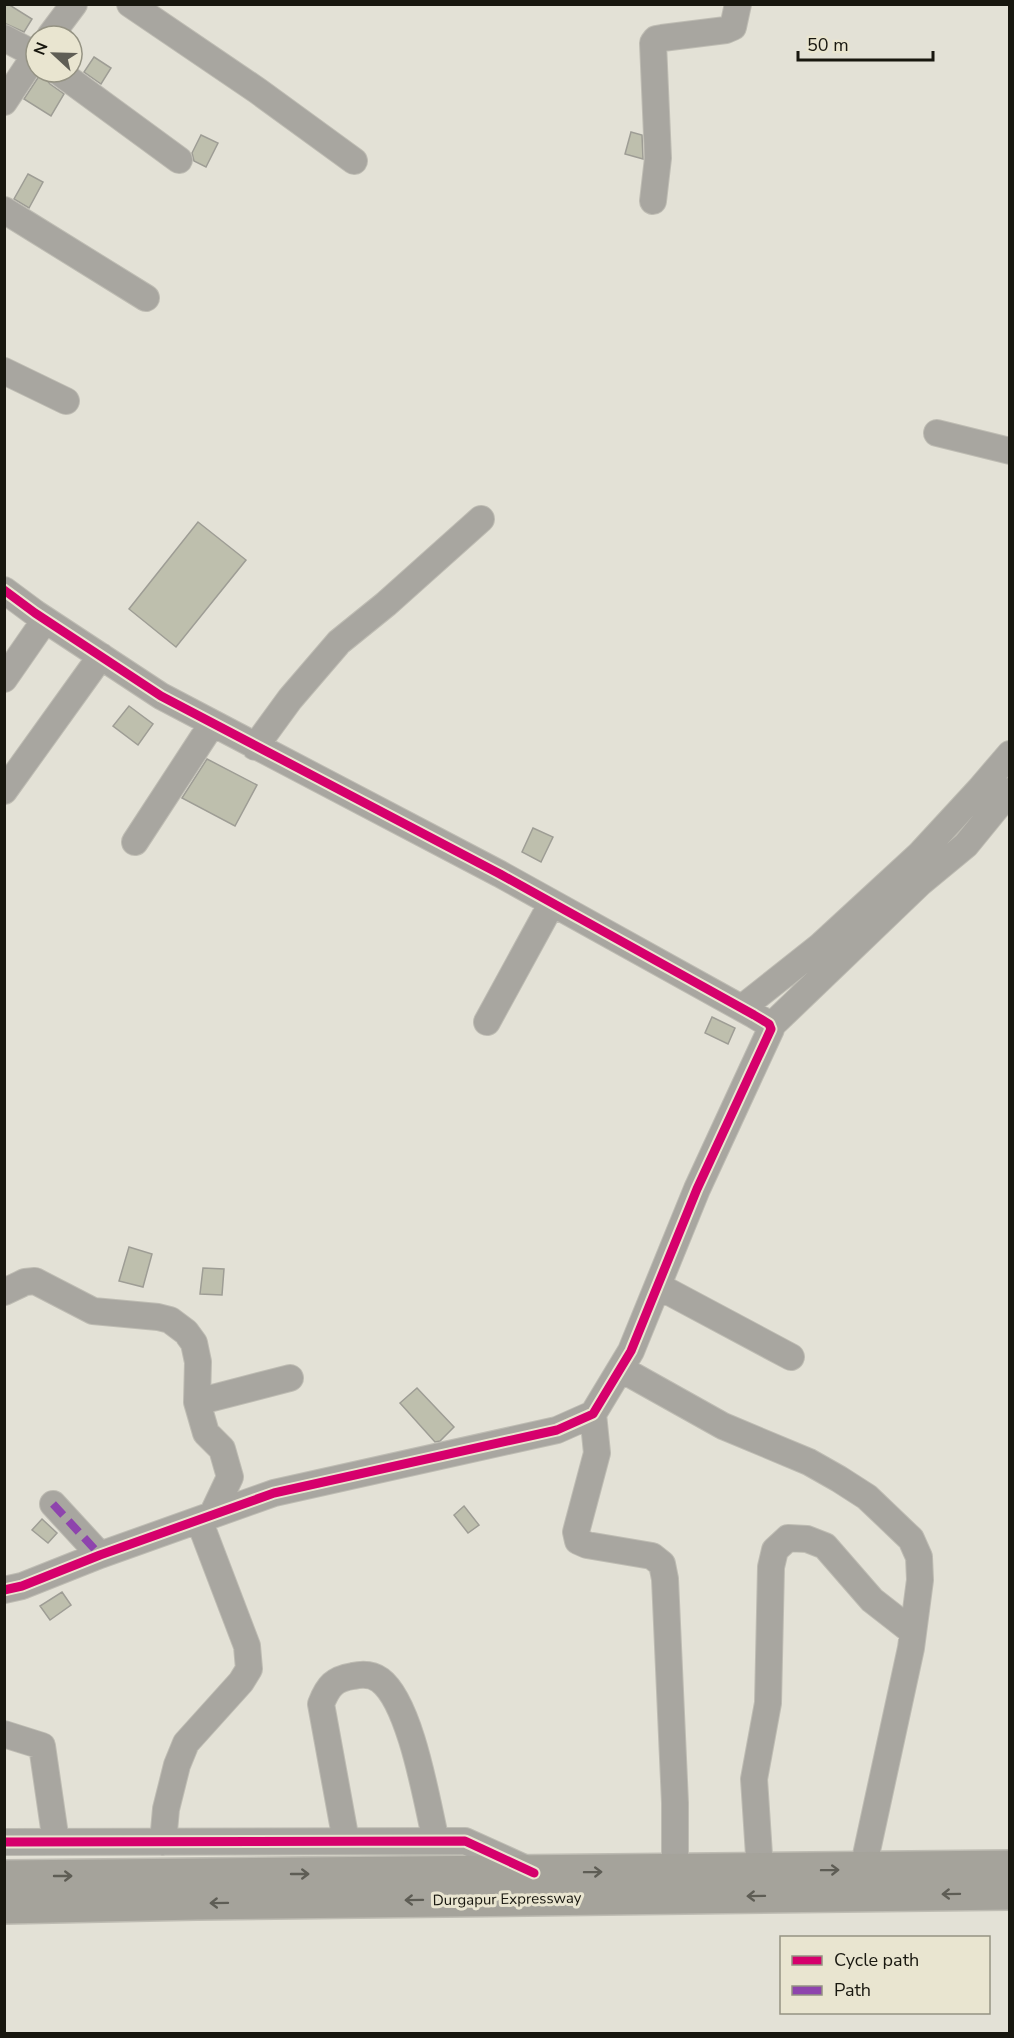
<svg xmlns="http://www.w3.org/2000/svg" width="1014" height="2038" font-family="'Nunito Sans',sans-serif">
<style>
.building{fill:#bebfad;stroke:#9e9d95;stroke-width:1.5}
.lines{fill:none;stroke-linecap:round;stroke-linejoin:round}
.minor-casing{stroke:#bebcb3;stroke-width:28}
.highway-casing{stroke:#bebcb3;stroke-width:36}
.minor{stroke:#a8a6a0;stroke-width:26}
.highway{stroke:#a5a39b;stroke-width:33}
.quiet{stroke:#8e44ad;stroke-width:8;stroke-dasharray:15 8;stroke-linecap:butt}
.cycleway-casing{stroke:#e9e5d0;stroke-width:13}
.cycleway{stroke:#d6006c;stroke-width:9}
.oneway{stroke:#5e5d55}
.labels{text-anchor:middle;stroke-width:6;stroke-linejoin:round;paint-order:stroke}
.street-label{font-size:15px;fill:#18170f;stroke:#e9e5d0}
</style>
<rect width="100%" height="100%" fill="#e3e1d6"/>
<path class="building" d="M4 4H8L32 19 24 32 4 23Z
M94 57 111 68 101 84 84 72Z
M41 73 50 84 64 94 51 116 24 99Z
M631 132 642 135 643 159 625 154Z
M201 135 218 143 206 167 194 161 192 153Z
M28 174 43 182 29 208 14 199Z
M198 522 246 560 176 647 129 609Z
M129 706 153 724 138 745 113 726Z
M207 759 257 785 235 826 182 798Z
M533 828 553 837 541 862 522 852Z
M712 1017 735 1028 728 1044 705 1033Z
M129 1247 152 1254 143 1287 119 1281Z
M203 1268 224 1269 222 1295 200 1294Z
M417 1388 454 1427 440 1441 435 1442 400 1403Z
M464 1506 479 1525 468 1533 454 1515Z
M42 1519 57 1533 48 1543 32 1530Z
M62 1592 71 1605 50 1620 40 1606Z"/>
<g class="lines">
<g class="minor-casing">
<path id="minor" d="M130 4 258 91 354 161
M50 36 74 4
M4 38 36 55
M59 72 179 160
M4 102 36 54
M653 201 658 158 653 43 656 39 662 38 726 30 733 27 738 4
M4 210 146 298
M4 371 66 401
M937 433 1010 451
M4 590 35 613 161 696 500 874 754 1015 769 1024 771 1029 697 1189 631 1351 593 1414 557 1430 274 1493 100 1555 22 1586 4 1590
M4 679 45 620
M255 747 290 699 339 642 386 604 481 519
M4 791 101 656
M135 842 212 724
M742 1008 819 947 920 854 980 789 1010 754
M487 1022 552 903
M771 1026 920 883 966 845 1010 791
M658 1286 791 1357
M4 1292 25 1282 35 1281 93 1311 158 1317 170 1320 186 1332 194 1343 198 1362 197 1402 206 1433 222 1449 230 1477 212 1515
M621 1369 723 1426 809 1462 839 1479 867 1497 911 1539 919 1557 920 1580 911 1648 863 1869
M197 1402 290 1378
M593 1414 597 1453 576 1532 578 1541 587 1545 652 1556 662 1564 665 1579 675 1803V1871
M53 1504 100 1555
M4 1734 42 1746 56 1842
M346 1841 321 1704C328 1686 334 1679 353 1676 362 1674 372 1674 380 1680 411 1703 427 1803 436 1841
M4 1842 465 1841 529 1870
M163 1842 166 1809 177 1765 186 1743 241 1682 249 1669 247 1646 199 1520
M760 1870 754 1779 768 1703 771 1567 775 1550 788 1538 807 1539 825 1546 872 1600 913 1632"/>
</g>
<g class="highway-casing">
<path id="highway" d="M4 1877 1010 1867
M4 1907 197 1903 1010 1893"/>
</g>
<use href="#minor" class="minor"/>
<use href="#highway" class="highway"/>
<path class="quiet" d="M53 1504 100 1555"/>
<g class="cycleway-casing">
<path id="cycleway" d="M4 590 35 613 161 696 500 874 754 1015 769 1024 771 1029 697 1189 631 1351 593 1414 557 1430 274 1493 100 1555 22 1586 4 1590
M4 1842 465 1841 534 1873"/>
</g>
<use href="#cycleway" class="cycleway"/>
</g>
<defs><path id="oneway-shaft" d="M-6 0H5M1.5-3L5.5 0L1.5 3" fill="none" stroke-width="1.6" stroke-linecap="round" stroke-linejoin="round" transform="scale(1.5)"/></defs>
<g class="oneway">
<use href="#oneway-shaft" transform="translate(830 1870) rotate(-1)"/>
<use href="#oneway-shaft" transform="translate(593 1872) rotate(-1)"/>
<use href="#oneway-shaft" transform="translate(300 1874)"/>
<use href="#oneway-shaft" transform="translate(63 1876)"/>
<use href="#oneway-shaft" transform="translate(951 1894) rotate(179)"/>
<use href="#oneway-shaft" transform="translate(756 1896) rotate(179)"/>
<use href="#oneway-shaft" transform="translate(414 1900) rotate(179)"/>
<use href="#oneway-shaft" transform="translate(219 1903) rotate(179)"/>
</g>
<g class="labels">
<g class="street-label">
<text transform="translate(507 1899) rotate(-1)" y="5">Durgapur Expressway</text>
</g>
</g>
<rect width="1014" height="2038" fill="none" stroke="#18170f" stroke-width="12"/>
<rect x="780" y="1936" width="210" height="78" fill="#e9e5d0" stroke="#959383" stroke-width="1.5"/>
<rect x="792" y="1956" width="30" height="9" fill="#d6006c" stroke="#959383" stroke-width="1.5"/>
<text x="834" y="1966" font-size="18" fill="#18170f">Cycle path</text>
<rect x="792" y="1986" width="30" height="9" fill="#8e44ad" stroke="#959383" stroke-width="1.5"/>
<text x="834" y="1996" font-size="18" fill="#18170f">Path</text>
<g transform="translate(54 54) rotate(292)"><circle r="28" fill="#e9e5d0" stroke="#959383" stroke-width="1.5"/>
<path d="M0-4.5L10 22L0 15L-10 22Z" fill="#5f5e55"/>
<text y="-9" font-size="16" font-weight="bold" text-anchor="middle" fill="#18170f">N</text>
</g>
<path d="M798 51v9h135v-9" fill="none" stroke="#18170f" stroke-width="3"/>
<text x="807" y="51" font-size="18" fill="#18170f" stroke="#e9e5d0" stroke-width="4.5" paint-order="stroke">50 m</text>
</svg>
